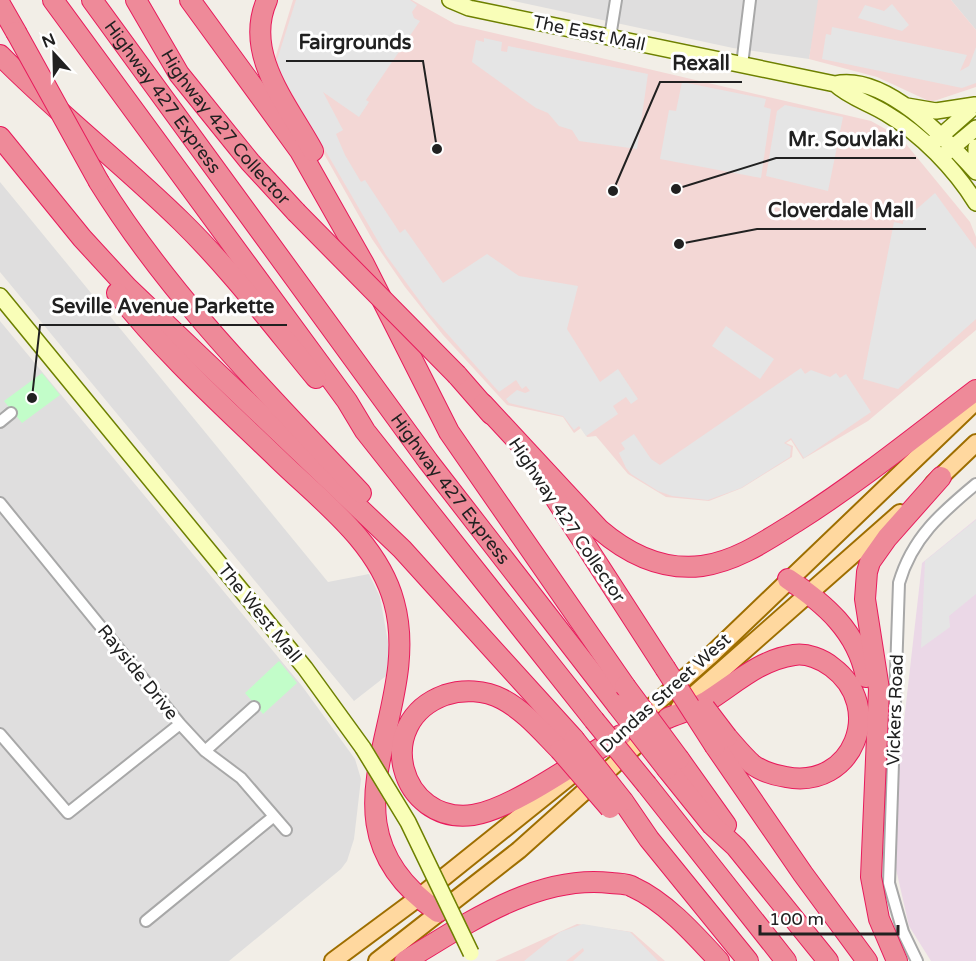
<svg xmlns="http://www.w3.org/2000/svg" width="976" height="961" font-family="'Varela Round',sans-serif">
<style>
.residential{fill:#dfdede}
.commercial{fill:#f3d7d5}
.industrial{fill:#ebd8e7}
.park{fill:#c2fdc9}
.parking{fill:#e5e5e5}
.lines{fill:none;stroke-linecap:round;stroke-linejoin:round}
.minor-casing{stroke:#a8a8a8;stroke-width:14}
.secondary-casing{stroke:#6e8000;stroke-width:18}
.primary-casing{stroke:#9e6e00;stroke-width:20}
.motorway-casing{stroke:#e81b5c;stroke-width:22}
.minor{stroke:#fff;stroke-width:10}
.secondary{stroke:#f9feb8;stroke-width:15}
.primary{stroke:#ffd89f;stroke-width:16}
.motorway{stroke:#ee8a99;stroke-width:20}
.secondary-bridge-casing{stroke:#6e8000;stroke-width:18;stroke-linecap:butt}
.motorway-bridge-casing{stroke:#e81b5c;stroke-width:22;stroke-linecap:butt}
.secondary-bridge{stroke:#f9feb8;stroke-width:15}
.motorway-bridge{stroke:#ee8a99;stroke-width:20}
.labels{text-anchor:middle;stroke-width:6;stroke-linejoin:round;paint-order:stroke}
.street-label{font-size:18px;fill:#212121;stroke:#fff}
.leader{fill:none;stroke:#212121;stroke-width:2}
.callout-dot{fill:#212121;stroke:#fff;stroke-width:2}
.callout-label{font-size:20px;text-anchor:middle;font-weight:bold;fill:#212121;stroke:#fff;stroke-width:6;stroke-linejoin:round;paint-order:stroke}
</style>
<rect width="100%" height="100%" fill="#f2eee7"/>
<path class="residential" d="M509 0H820L809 59 733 48Z
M951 0H976V30Z
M0 182 328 582 369 574 380 597 390 653 386 676 354 701 0 272Z
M0 321 302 686 355 759 361 779 354 839 347 861 341 869 229 961H0Z"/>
<path class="commercial" d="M293 0H412L455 24 871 121 898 136 906 144 970 222 976 237V330L868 421 803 459 791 440 786 443 793 446 792 457 742 488 709 501 666 497 628 474 596 436 587 437 581 428 574 433 563 417 507 405 443 335 405 287 372 239 288 90 275 59Z
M818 0H951L976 30V87L931 102 877 77 809 59Z
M577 924 632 932 665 961H495Z"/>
<path class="industrial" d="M976 519V961H931L909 926 896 869 898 774 922 563Z"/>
<path class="park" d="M42 373 60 395 22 423 4 401Z
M279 661 297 683 263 714 245 693Z"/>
<path class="parking" d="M296 0H410L417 5 412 12 414 18 420 21 366 100 369 102 359 117 323 92 343 130 336 134 345 155 361 182 365 180 400 233 405 229 443 283 487 254 519 276 578 286 567 329 600 382 618 369 638 399 631 404 626 397 613 406 618 414 586 436 579 426 574 430 563 416 509 403 506 399 517 390 525 393 530 391 526 386 522 389 516 380 499 392 427 311 386 255 281 74 277 60Z
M892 4 909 25 902 31 858 18 865 5 884 11Z
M832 27 967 55 960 71 969 66 976 47V83L962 88 822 59 826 34 831 35Z
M484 38 502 42 501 51 507 52 508 46 648 74 637 149 579 141 572 130 559 126 548 113 536 108 472 62 476 40 484 42Z
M682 82 766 99 764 107 771 109 761 178 660 159 669 110 676 111Z
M785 105 843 117 828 191 766 176 777 111Z
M935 193 976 249V319L898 389 863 379 894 222 903 224V221Z
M726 326 774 359 760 379 712 346Z
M801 368 805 374 811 370 830 377 836 373 840 378 846 374 871 412 804 458 791 438 784 443 791 447 790 457 741 488 708 500 672 496 658 491 631 474 626 468 619 453 625 449 621 443 634 434 651 459 660 465Z
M976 520V594L949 616 950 627 921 648 925 561Z
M583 924 630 932 658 961H573L584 951 583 948 566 961H524L560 932Z"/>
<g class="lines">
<g class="minor-casing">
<path id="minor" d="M610 37 616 0
M742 65 750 0
M0 422 11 413
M0 503 180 724 205 751 241 778 286 830
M0 734 68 813 180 724
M205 751 254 707
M146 921 273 817
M917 961 903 932 889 883 899 583C912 538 941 513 976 484"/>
</g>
<g class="secondary-casing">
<path id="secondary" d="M450 0 469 8 835 84C885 73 945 138 976 172
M835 84C850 98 870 103 887 114 921 134 955 169 976 203
M907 106 936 111 975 105
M934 142 976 105
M976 147V154
M946 153 976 128
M0 296 305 668 363 748"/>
</g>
<g class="primary-casing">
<path id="primary" d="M933 484 976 443
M679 708 900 513
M637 720 711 655 976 401
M333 961 418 898 569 777
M377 961 519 850 652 731"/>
</g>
<g class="motorway-casing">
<g id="motorway">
<path d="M53 0 347 401 365 431 594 720"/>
<path id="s1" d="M92 0 428 461 617 705"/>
<path id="s2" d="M136 0 179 74 250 162 296 212"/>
<path d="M190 0 300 151 364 264 449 432 625 686"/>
<path d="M267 0C243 54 288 105 313 151"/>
<path d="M0 4 16 32"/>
<path d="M0 55C58 114 123 164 182 222 231 270 273 326 316 378"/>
<path d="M0 137 82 238 127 287 402 549 574 739"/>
<path d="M99 182C171 298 268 394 361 493"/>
<path d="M117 293C165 354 222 405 278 459 320 500 378 542 394 602 425 714 308 822 438 912"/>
<path d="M457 375 491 414"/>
<path d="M483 404 599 529C628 554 662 571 702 566 737 561 767 540 796 522 859 482 917 435 976 390"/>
<path d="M546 484 665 668"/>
<path d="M788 579C825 604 857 631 866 677"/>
<path d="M668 718C680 713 694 709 706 702 735 684 759 660 794 655 807 653 822 659 832 667 886 707 853 790 786 777 774 775 762 772 752 764 743 756 735 746 727 737"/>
<path d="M715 746 803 874 867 961"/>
<path d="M560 750C543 733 525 711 502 699 485 690 463 689 445 695 371 722 400 825 473 815 513 809 584 757 621 735"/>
<path d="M679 759 726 825"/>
<path d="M667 769 712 825 736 847 828 961"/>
<path d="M647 785 786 961"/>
<path d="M623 801 649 839 748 961"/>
<path d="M405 961C466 924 537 874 611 883 618 884 627 883 633 887 666 902 695 935 719 961"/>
<path d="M897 961 879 919 871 877 879 689 865 599 867 572 870 562 887 538 941 477"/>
</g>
</g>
<use href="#minor" class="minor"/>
<use href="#secondary" class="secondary"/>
<use href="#primary" class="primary"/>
<use href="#motorway" class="motorway"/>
<g class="secondary-bridge-casing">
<path id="secondary-bridge" d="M363 748 408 822 471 953"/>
</g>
<g class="motorway-bridge-casing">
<path id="motorway-bridge" d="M16 32 99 182
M296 212 457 375
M665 668 715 746
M625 686 679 759
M617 705 667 769
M705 708 727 737
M594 720 647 785
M574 739 623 801
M560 750 610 808"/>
</g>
<use href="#secondary-bridge" class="secondary-bridge"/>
<use href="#motorway-bridge" class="motorway-bridge"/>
</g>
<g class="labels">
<g class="street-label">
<text transform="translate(589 33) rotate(12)" y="6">The East Mall</text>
<text dy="6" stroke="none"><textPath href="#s1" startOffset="120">Highway 427 Express</textPath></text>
<text dy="6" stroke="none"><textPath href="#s2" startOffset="156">Highway 427 Collector</textPath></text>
<text dy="6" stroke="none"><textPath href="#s1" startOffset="606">Highway 427 Express</textPath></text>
<text transform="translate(567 520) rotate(56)" y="6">Highway 427 Collector</text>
<text transform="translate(260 613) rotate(51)" y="6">The West Mall</text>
<text transform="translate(138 672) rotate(51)" y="6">Rayside Drive</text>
<text transform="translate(665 693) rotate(-42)" y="6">Dundas Street West</text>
<text transform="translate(895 710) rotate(-88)" y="6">Vickers Road</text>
</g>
</g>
<path class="leader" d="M437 149L423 61H286M613 191L660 82H742M676 189L776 158H916M679 244L757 229H926M32 398L40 325H287"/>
<g class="callout-dot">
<circle cx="437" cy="149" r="6"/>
<circle cx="613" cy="191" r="6"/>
<circle cx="676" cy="189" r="6"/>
<circle cx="679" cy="244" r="6"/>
<circle cx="32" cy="398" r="6"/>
</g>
<g class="callout-label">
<text x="355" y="49">Fairgrounds</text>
<text x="701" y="70">Rexall</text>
<text x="846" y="146">Mr. Souvlaki</text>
<text x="841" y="217">Cloverdale Mall</text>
<text x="163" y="313">Seville Avenue Parkette</text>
</g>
<g transform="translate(54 54) rotate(338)" stroke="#ffffff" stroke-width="4.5" paint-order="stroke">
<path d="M0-4.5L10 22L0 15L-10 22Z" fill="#212121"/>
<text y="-9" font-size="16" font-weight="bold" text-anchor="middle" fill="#212121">N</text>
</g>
<path d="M760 925v9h138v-9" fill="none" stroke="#212121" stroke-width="3"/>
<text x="769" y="925" font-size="18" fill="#212121" stroke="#ffffff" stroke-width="4.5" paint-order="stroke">100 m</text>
</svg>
